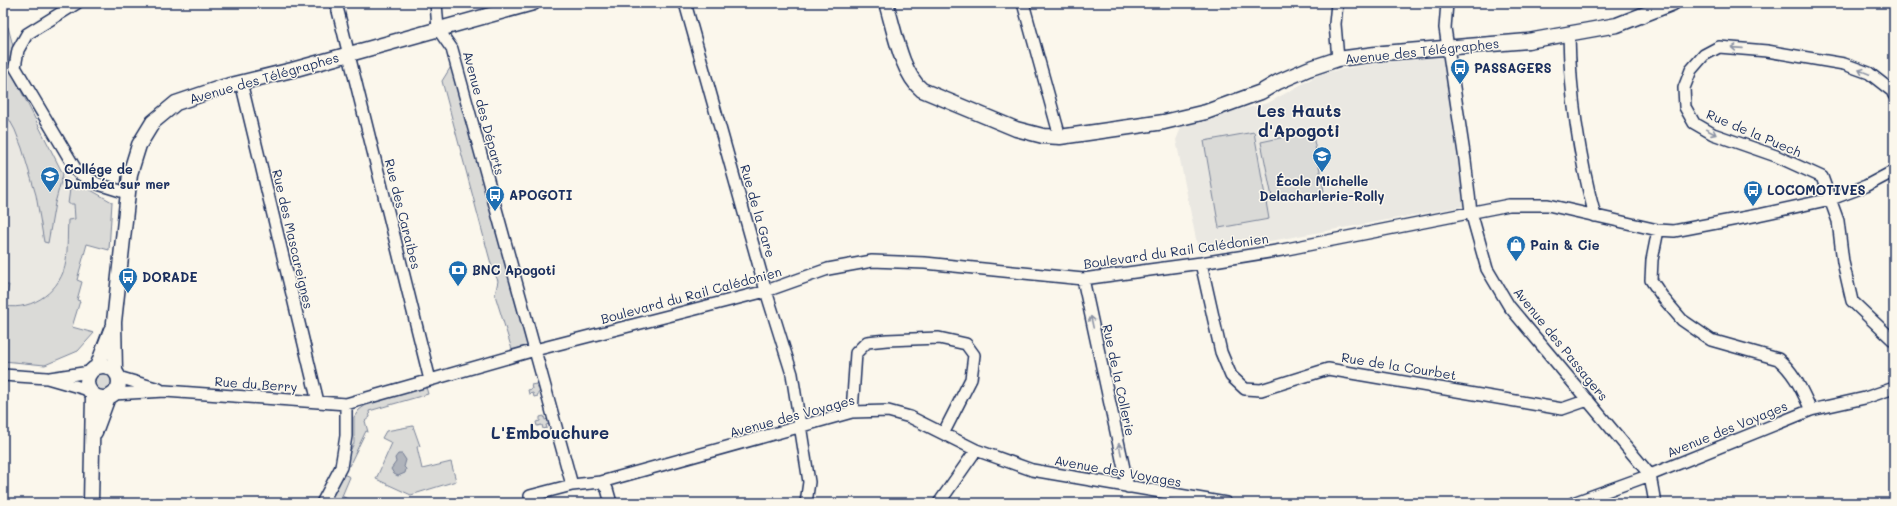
<svg xmlns="http://www.w3.org/2000/svg" width="1897" height="506" font-family="Mali,sans-serif">
<style>
.built{fill:#eae8e2}
.green{fill:#dadad7;stroke:#7a849a}
.water{fill:#afb3bb;stroke:#747e96}
.lines{fill:none;stroke-linecap:round;stroke-linejoin:round}
.minor-casing{stroke:#1b2f5e;stroke-width:14}
.tertiary-casing{stroke:#1b2f5e;stroke-width:17}
.minor{stroke:#fbf7ec;stroke-width:11}
.tertiary{stroke:#fbf7ec;stroke-width:14}
.oneway{stroke:#8b93a5}
.labels{text-anchor:middle;stroke-width:3;stroke-linejoin:round;paint-order:stroke}
.street-label{font-size:13px;fill:#1b2f5e;stroke:#fbf7ec}
.poi-label{font-size:13px;font-weight:bold;fill:#1b2f5e;stroke:#fbf7ec;text-anchor:start}
.district-label{font-size:17px;font-weight:bold;fill:#1b2f5e;stroke:#fbf7ec}
</style>
<rect width="100%" height="100%" fill="#fbf7ec"/>
<filter id="ink" filterUnits="userSpaceOnUse"><feTurbulence type="fractalNoise" baseFrequency=".025" numOctaves="2"/><feDisplacementMap in="SourceGraphic" scale="8" xChannelSelector="R" yChannelSelector="G"/><feConvolveMatrix kernelMatrix="1 2 1 2 8 2 1 2 1" color-interpolation-filters="sRGB"/></filter>
<g filter="url(#ink)">
<path class="built" d="M3 25 8 27 13 46 8 65 63 174 112 202 109 250 87 244 77 280 82 282 77 300 80 301 72 327 94 333 78 351 45 365 3 361Z
M1444 54 1465 206 1199 254 1176 140 1183 123 1268 103 1322 73 1418 55Z"/>
<path class="green" d="M3 25 8 27 13 46 8 65 63 174 55 203 48 243 44 242 36 195 22 148 15 130 3 108Z
M455 60 535 350 514 356 495 295 498 281 491 264 442 81Z
M1312 131 1324 191 1273 202 1261 142Z
M1254 132 1269 219 1219 228 1204 141Z
M80 184 112 202 109 250 87 244 77 280 82 282 77 300 80 301 72 327 94 333 78 351 45 365 3 361V285H9L5 306C33 311 62 290 66 261 68 248 67 233 68 220L75 219 74 204H68L70 189Z
M92 382a11 11 0 1 1 22 0a11 11 0 1 1-22 0Z
M536 384 537 388 540 387 541 392 538 393V396L534 397 533 393 529 394 528 390 532 389 531 385Z
M426 387 428 394 369 411 370 417 365 421 368 432 366 431 349 466 344 464 354 443V417L359 410 370 402Z
M544 416 545 420 548 419 549 424 546 425 547 428 543 429 542 425 537 426 536 422 540 421V417Z
M413 426 420 446 417 447 422 469 451 462 456 481 411 495 376 479 392 443 382 438 386 431Z
M343 474 350 477 342 496 351 501 350 503H329Z"/>
<path class="water" d="M398 454H402L406 460 404 467 406 469 405 473 398 476 394 474 391 469 396 462 395 458Z"/>
<g class="lines">
<g class="minor-casing">
<path id="minor" d="M77 3 27 34 18 50 15 67 78 173 98 184 127 193
M336 3 430 380
M436 3 438 29 452 49 572 485
M685 3 766 291 792 374 809 482 806 503
M1023 3 1060 137
M1337 3 1335 24 1338 59
M1447 3 1445 28 1465 160 1471 212 1487 269 1509 306 1650 475 1655 503
M1569 34C1570 96 1579 156 1595 216
M241 82 318 402
M1894 95 1892 91 1869 73 1844 64 1767 51 1719 47 1704 55 1691 70 1684 88 1685 107 1694 123 1713 134 1776 156 1822 177 1838 221 1843 262 1852 301 1894 341
M1658 230 1652 260 1651 280 1664 299 1682 320 1711 340 1778 359C1795 373 1802 391 1811 410
M1201 263 1221 352 1231 376 1245 389 1261 390 1328 369 1562 409 1588 400
M1083 279 1128 487
M3 375 47 378 89 390
M118 377 159 389
M50 378 90 372
M113 394 165 391 346 404 535 350 766 291 828 269 872 261 925 263 1083 279 1201 263 1282 250 1509 205H1548L1658 230 1674 231 1758 215 1831 199 1866 186 1894 171
M852 412 856 353 867 342 887 340 939 338 966 344 974 355 971 379 944 432
M601 482 607 489 611 503
M530 496 572 485 601 482 852 412 888 411 910 417 976 450 1032 470 1226 503
M322 503 341 467 346 436V404
M939 503 976 450
M1573 503 1650 475 1811 410 1865 398 1894 388"/>
</g>
<g class="tertiary-casing">
<path id="tertiary" d="M886 3C894 28 901 73 922 90L1016 129 1043 136 1060 137 1164 122 1206 112 1261 92 1278 82 1308 69 1338 59 1383 53 1528 41 1617 25 1673 3
M87 382a16 16 0 1 1 32 0a16 16 0 1 1-32 0Z
M97 367 111 330
M115 371 114 322 130 174 139 145 153 122 176 103 223 87 292 70 533 3
M95 432 108 397
M91 503 93 395"/>
</g>
<use href="#minor" class="minor"/>
<use href="#tertiary" class="tertiary"/>
</g>
<defs><path id="oneway-shaft" d="M-6 0H5M1.5-3L5.5 0L1.5 3" fill="none" stroke-width="1.6" stroke-linecap="round" stroke-linejoin="round"/></defs>
<g class="oneway">
<use href="#oneway-shaft" transform="translate(1737 48) rotate(-176)"/>
<use href="#oneway-shaft" transform="translate(1864 72) rotate(-158)"/>
<use href="#oneway-shaft" transform="translate(1711 132) rotate(27)"/>
<use href="#oneway-shaft" transform="translate(1092 322) rotate(-102)"/>
<use href="#oneway-shaft" transform="translate(1120 449) rotate(-102)"/>
</g>
</g>
<defs>
<g id="bus-pin" transform="scale(1)"><path d="M0 17L-7.5 6A9.5 9.5 0 1 1 7.5 6Z" fill="#1f6fb2" stroke="#fbf7ec"/><path d="M-5-6H5V4H4V6H2V4H-2V6H-4V4H-5ZM-3.5-4V0h7V-4ZM-3.5 1.2v1.5H-2V1.2ZM2 1.2v1.5H3.5V1.2Z" fill="#fff"/></g>
<g id="school-pin" transform="scale(1)"><path d="M0 17L-7.5 6A9.5 9.5 0 1 1 7.5 6Z" fill="#1f6fb2" stroke="#fbf7ec"/><path d="M0-5L7-2L0 1L-7-2ZM-4 1L0 2.5L4 1V4Q0 6-4 4Z" fill="#fff"/></g>
<g id="shop-pin" transform="scale(1)"><path d="M0 17L-7.5 6A9.5 9.5 0 1 1 7.5 6Z" fill="#1f6fb2" stroke="#fbf7ec"/><path d="M-5-2.5h2.3a2.7 3.5 0 0 1 5.4 0H5L5.5 6h-11ZM-1.5-2.5h3a1.5 2.3 0 0 0-3 0Z" fill="#fff"/></g>
<g id="bank-pin" transform="scale(1)"><path d="M0 17L-7.5 6A9.5 9.5 0 1 1 7.5 6Z" fill="#1f6fb2" stroke="#fbf7ec"/><path d="M-6-4H6V4H-6ZM0-2.3a2.3 2.3 0 1 0 0 4.6a2.3 2.3 0 1 0 0-4.6Z" fill="#fff"/></g>
</defs>
<g fill-rule="evenodd">
<use href="#bus-pin" x="1460" y="68"/>
<use href="#school-pin" x="1322" y="156"/>
<use href="#school-pin" x="50" y="176"/>
<use href="#bus-pin" x="1753" y="190"/>
<use href="#bus-pin" x="495" y="195"/>
<use href="#shop-pin" x="1516" y="245"/>
<use href="#bank-pin" x="458" y="270"/>
<use href="#bus-pin" x="128" y="277"/>
</g>
<g class="labels">
<g class="street-label">
<text transform="translate(1422 51) rotate(-6)" y="5">Avenue des Télégraphes</text>
<text transform="translate(264 78) rotate(-16)" y="5">Avenue des Télégraphes</text>
<text transform="translate(484 113) rotate(75)" y="5">Avenue des Départs</text>
<text transform="translate(1754 133) rotate(23)" y="5">Rue de la Puech</text>
<text transform="translate(758 211) rotate(74)" y="5">Rue de la Gare</text>
<text transform="translate(403 214) rotate(76)" y="5">Rue des Caraibes</text>
<text transform="translate(293 239) rotate(77)" y="5">Rue des Mascareignes</text>
<text transform="translate(1176 251) rotate(-8)" y="5">Boulevard du Rail Calédonien</text>
<text transform="translate(691 295) rotate(-15)" y="5">Boulevard du Rail Calédonien</text>
<text transform="translate(1561 344) rotate(51)" y="5">Avenue des Passagers</text>
<text transform="translate(1399 366) rotate(9)" y="5">Rue de la Courbet</text>
<text transform="translate(1119 380) rotate(78)" y="5">Rue de la Collerie</text>
<text transform="translate(256 384) rotate(4)" y="5">Rue du Berry</text>
<text transform="translate(792 416) rotate(-15)" y="5">Avenue des Voyages</text>
<text transform="translate(1727 429) rotate(-22)" y="5">Avenue des Voyages</text>
<text transform="translate(1118 471) rotate(10)" y="5">Avenue des Voyages</text>
</g>
<g class="poi-label">
<text x="1474" y="73">PASSAGERS</text>
<text x="64" y="174">Collége de<tspan x="64" dy="15">Dumbéa sur mer</tspan></text>
<text x="1322" y="186" text-anchor="middle">École Michelle<tspan x="1322" dy="15">Delacharlerie-Rolly</tspan></text>
<text x="1767" y="195">LOCOMOTIVES</text>
<text x="509" y="200">APOGOTI</text>
<text x="1530" y="250">Pain &amp; Cie</text>
<text x="472" y="275">BNC Apogoti</text>
<text x="142" y="282">DORADE</text>
</g>
<g class="district-label">
<text x="1299" y="117">Les Hauts<tspan x="1299" dy="20">d'Apogoti</tspan></text>
<text x="550" y="439">L'Embouchure</text>
</g>
</g>
<rect width="1897" height="506" fill="none" stroke="#fbf7ec" stroke-width="16"/>
<rect x="8" y="8" width="1881" height="490" fill="none" stroke="#1b2f5e" stroke-width="1.5" filter="url(#ink)"/>
</svg>
